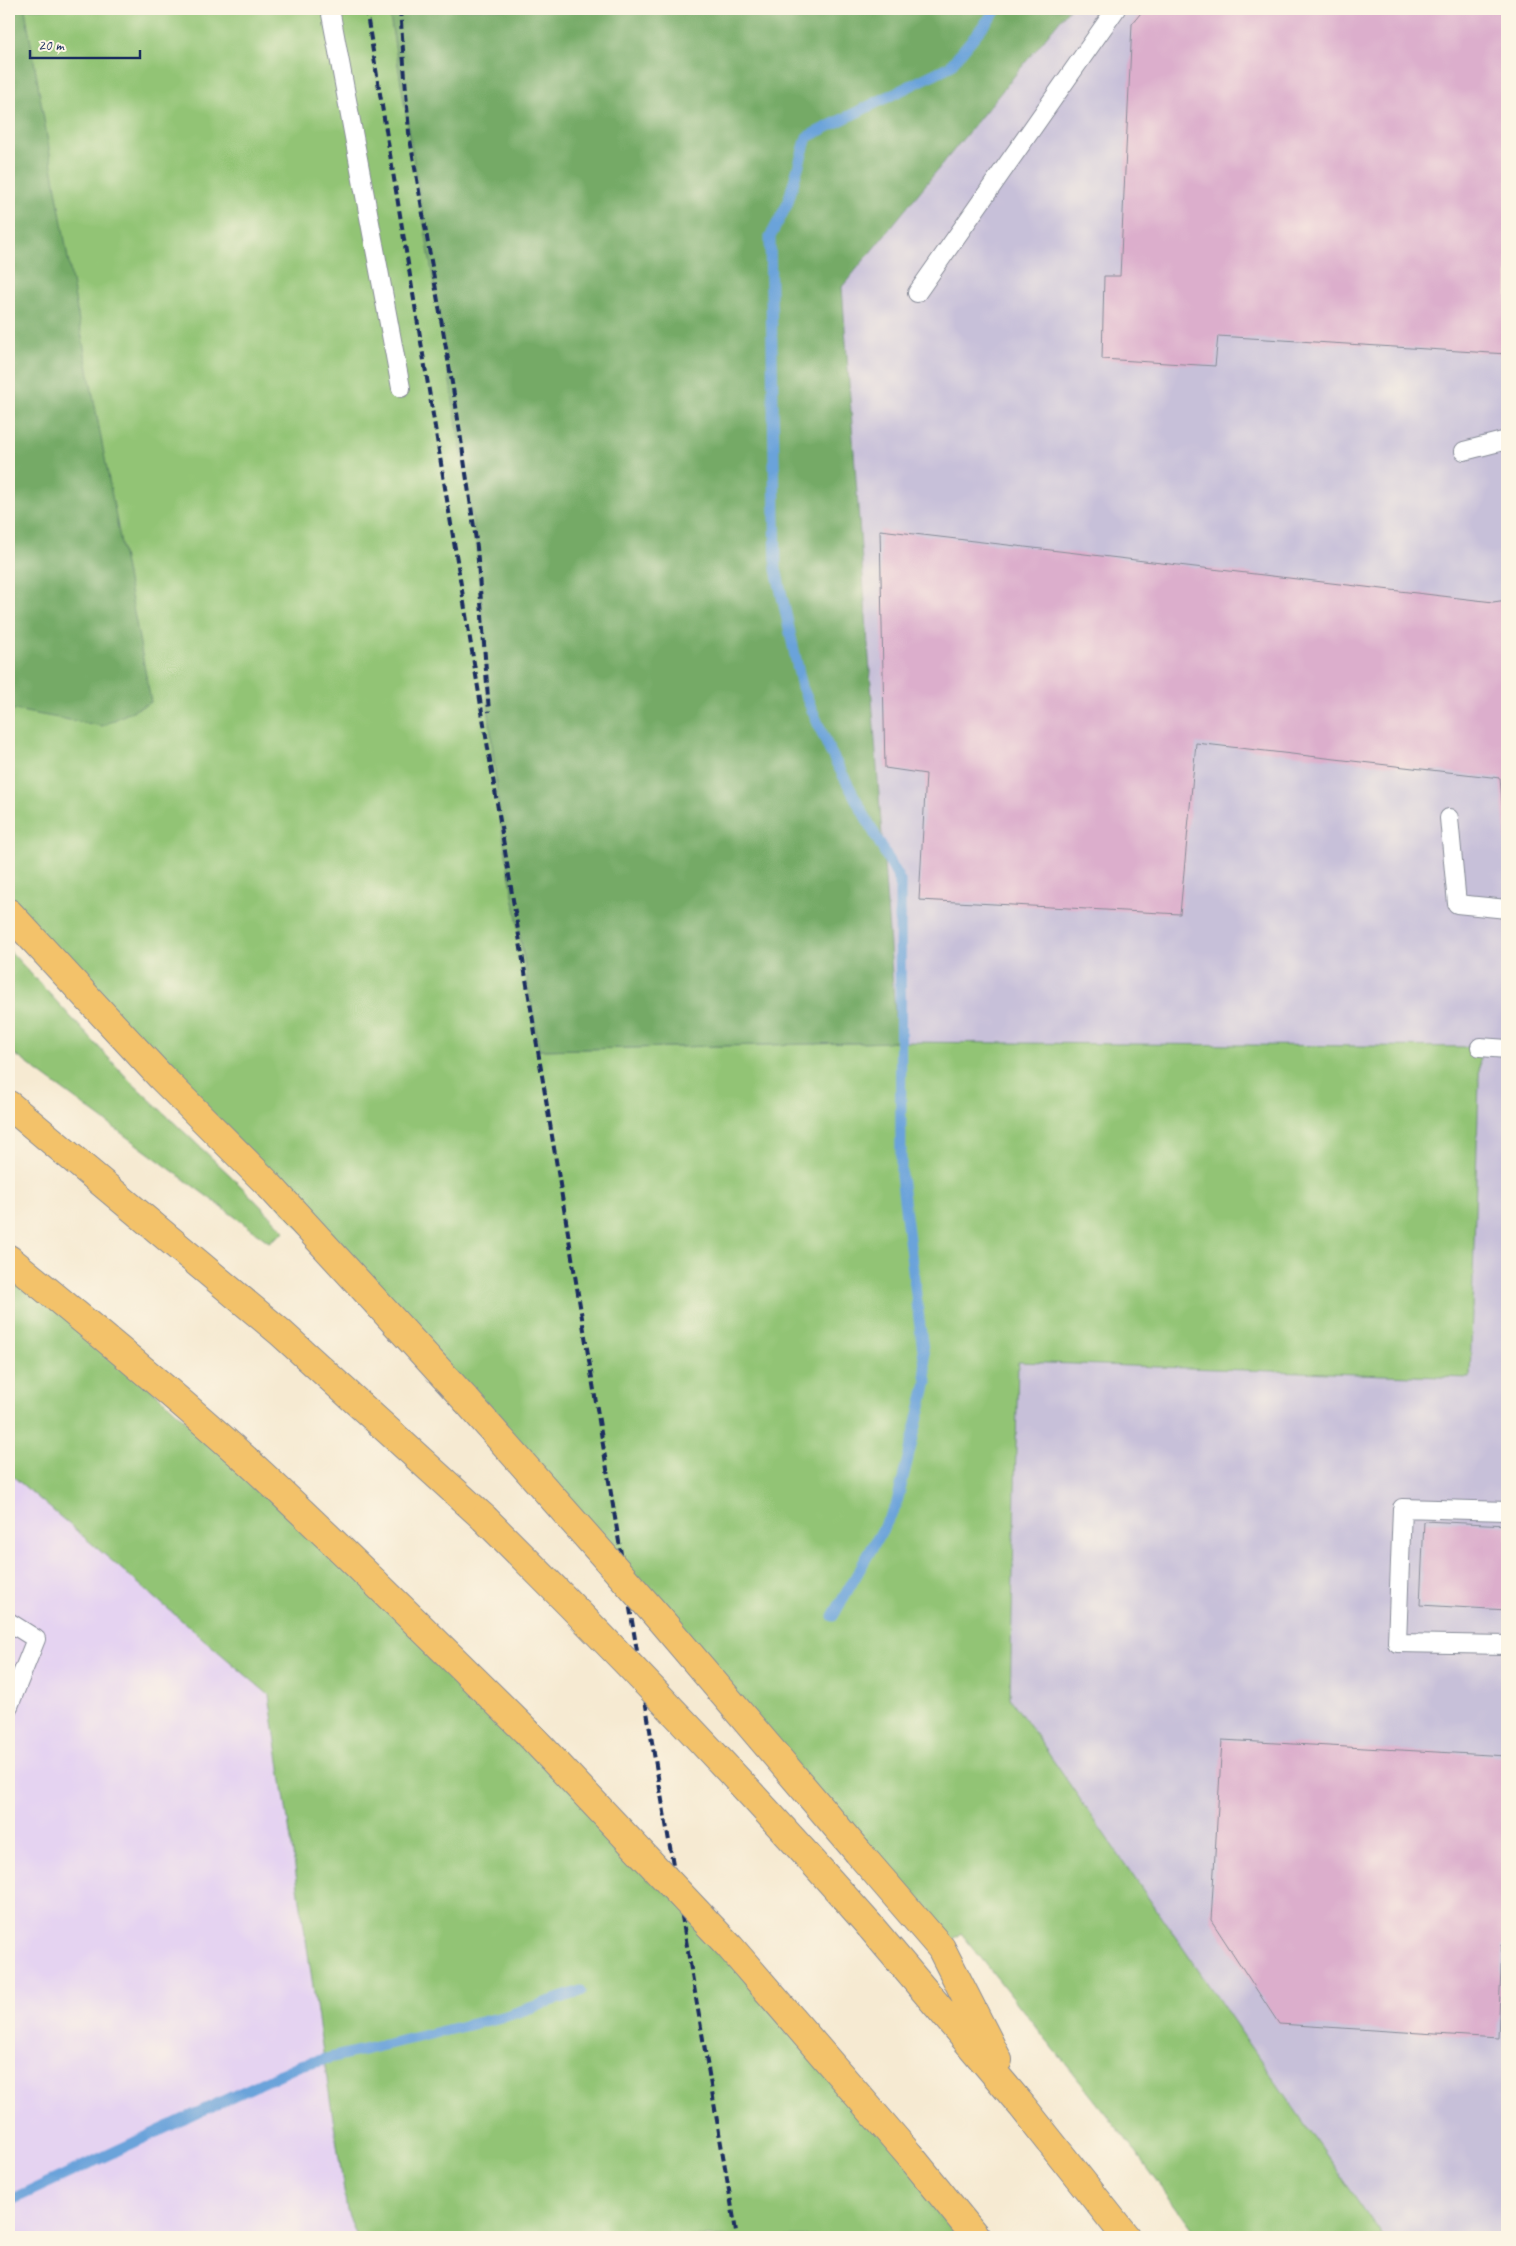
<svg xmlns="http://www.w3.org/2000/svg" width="1516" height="2246" font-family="Caveat,sans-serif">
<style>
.built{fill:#e5d3f1}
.industrial{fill:#c7c0d9}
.green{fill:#92c474;stroke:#567a69}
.forest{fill:#75aa66;stroke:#486c62}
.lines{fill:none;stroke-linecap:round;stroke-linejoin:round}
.stream{stroke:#6ba3da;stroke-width:11}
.building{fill:#dcaecc}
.lane-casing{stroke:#888c98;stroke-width:20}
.highway-casing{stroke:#888c98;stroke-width:30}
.lane{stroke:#fff;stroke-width:18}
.highway{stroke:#f3c26a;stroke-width:28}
.rail{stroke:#1b2f5e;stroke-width:4;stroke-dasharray:8 4;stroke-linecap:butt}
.highway-bridge-casing{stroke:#888c98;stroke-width:30;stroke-linecap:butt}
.highway-bridge{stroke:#f3c26a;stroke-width:28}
</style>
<rect width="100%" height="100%" fill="#fcf5e5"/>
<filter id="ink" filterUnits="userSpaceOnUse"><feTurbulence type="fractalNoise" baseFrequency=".02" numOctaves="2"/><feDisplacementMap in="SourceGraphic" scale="10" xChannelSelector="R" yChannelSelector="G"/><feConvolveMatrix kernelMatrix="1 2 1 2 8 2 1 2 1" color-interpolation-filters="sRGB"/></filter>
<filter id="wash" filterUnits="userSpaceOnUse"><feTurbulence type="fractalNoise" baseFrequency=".0096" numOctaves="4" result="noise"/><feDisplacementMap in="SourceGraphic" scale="20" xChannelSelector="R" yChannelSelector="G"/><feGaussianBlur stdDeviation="1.12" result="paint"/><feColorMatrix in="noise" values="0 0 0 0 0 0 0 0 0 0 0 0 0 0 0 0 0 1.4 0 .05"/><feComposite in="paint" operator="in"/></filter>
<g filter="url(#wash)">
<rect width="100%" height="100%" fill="#f6ead2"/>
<path class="built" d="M9 1473 269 1695 347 2211 357 2237H9Z"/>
<path class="industrial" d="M1069 9H1507V2237H1383L1010 1698 1018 1362 1470 1378 1480 1047 897 1042 842 287Z"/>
<path class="green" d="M9 9H428L390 16 456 406 477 547 489 713 499 812 539 1050 897 1042 1480 1047 1470 1378 1018 1362 1010 1698 1383 2237H1198L1129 2143 961 1933 941 1948 658 1617 9 913Z
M9 950 130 1081 233 1178 285 1231 269 1242 9 1050Z
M9 1259 526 1731 976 2237H357L347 2211 269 1695 9 1473Z"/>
<path class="forest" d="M9 9H25L78 316 151 702 102 726 9 709Z
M428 9H1069L842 287 897 1042 539 1050 499 812 489 713 477 547 390 16Z"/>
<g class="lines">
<path class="stream" d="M833 1616 896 1506 927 1382 901 1176 900 881 830 751 802 687 776 569 770 237 787 205 807 137 950 66 997 9
M9 2201 300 2065 506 2016 581 1991"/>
</g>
<g id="blocks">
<path class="building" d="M1144 9H1507V354L1218 336 1215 366 1102 359 1104 276H1120L1132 24Z
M880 530 1493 602 1507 600V855L1500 778 1196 743 1180 914 919 900 926 774 885 768Z
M1424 1521 1507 1525V1610L1420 1605Z
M1222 1740 1507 1756V1945H1502L1498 2038 1279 2024 1211 1920Z"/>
</g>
</g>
<g filter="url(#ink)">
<use href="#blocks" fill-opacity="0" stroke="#888c98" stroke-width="1"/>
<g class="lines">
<g class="lane-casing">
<path id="lane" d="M330 9 401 388
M917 293 1116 9
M1464 451 1507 440
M1449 818 1457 904 1507 909
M1480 1047 1507 1049
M1507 1511 1402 1508 1397 1643 1507 1645
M9 1622 36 1639 9 1706"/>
</g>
<g class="highway-casing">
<path id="highway" d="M9 913 161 1077 268 1184 466 1400
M9 1105 280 1332 484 1518
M9 1259C92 1327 175 1395 254 1467 347 1553 436 1642 526 1731
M858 1852 941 1948 998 2060
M870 1926 1022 2106 1126 2237
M911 2157 976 2237"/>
</g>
<use href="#lane" class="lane"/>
<use href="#highway" class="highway"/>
<path class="rail" d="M366 9 653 1748 737 2237
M400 9 409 133 456 406 477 547 489 712"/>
<g class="highway-bridge-casing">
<path id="highway-bridge" d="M466 1400 658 1617 858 1852
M484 1518C617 1650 746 1785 870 1926
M526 1731 730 1947 911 2157"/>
</g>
<use href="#highway-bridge" class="highway-bridge"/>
</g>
</g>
<rect width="1516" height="2246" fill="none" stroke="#fcf5e5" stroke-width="30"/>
<path d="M30 50v8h110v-8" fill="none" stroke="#1b2f5e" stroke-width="2.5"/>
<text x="38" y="50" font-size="15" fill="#1b2f5e" stroke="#fcf5e5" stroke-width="4" paint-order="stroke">20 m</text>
</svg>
